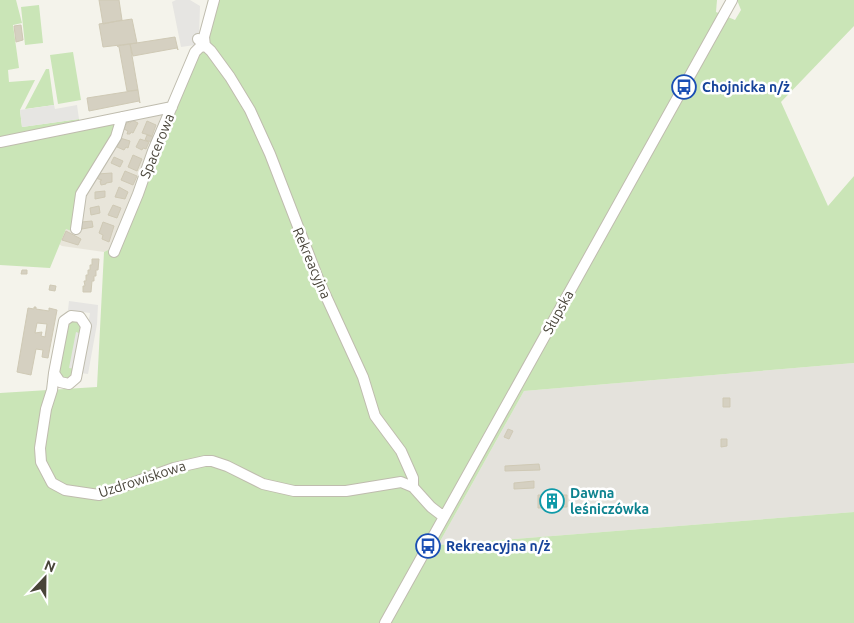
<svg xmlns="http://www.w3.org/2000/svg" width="854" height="623" font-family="Ubuntu,sans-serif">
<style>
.residential{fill:#e8e5da}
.industrial{fill:#e4e2dc}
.green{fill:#cae5b7}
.parking{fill:#e6e5e2}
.building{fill:#d5d0c1;stroke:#cfc9b5;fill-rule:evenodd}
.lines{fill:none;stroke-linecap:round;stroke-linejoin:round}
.minor-casing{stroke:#bfbcae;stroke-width:12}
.minor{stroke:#fff;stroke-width:10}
.labels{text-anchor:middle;stroke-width:5;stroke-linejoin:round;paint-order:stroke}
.transit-label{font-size:14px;font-weight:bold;fill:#164399;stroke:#fff;text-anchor:start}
.street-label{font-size:14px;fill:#484439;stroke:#fff}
.culture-label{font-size:14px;font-weight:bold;fill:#0d838f;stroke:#fff;text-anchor:start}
</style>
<rect width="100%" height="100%" fill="#f4f3eb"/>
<path class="residential" d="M160 113 164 119 112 248 104 252 62 246 59 244 66 228 77 233 81 202 126 120Z"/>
<path class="industrial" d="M854 363V512L438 545 524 391Z"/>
<path class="green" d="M0 0H16L22 23 13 25 19 68 8 70 9 82 35 80 20 110 22 127 79 119 80 122 0 138Z
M208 0H717L716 12 735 20 741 10 737 0H854V26L781 102 828 206 854 176V363L524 391 438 545 854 512V623H0V393L97 387 104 252 112 248 168 111C176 72 204 40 208 0Z
M39 5 43 43 25 45 21 7Z
M73 52 81 100 58 104 50 55Z
M46 69H49L54 105 25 109Z
M125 121 87 188 77 233 66 229 50 268 0 265V146Z
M72 321H77L82 326 75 373 66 380 58 374 66 326Z"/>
<path class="parking" d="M176 0H190L200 6 199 37 195 45 181 47 172 2Z
M54 105 55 109 77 105 79 119 22 127 20 110Z
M69 301 98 305 97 324 88 374 80 373 90 313 68 310Z
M76 332 82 334 76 369 69 368Z"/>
<path class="building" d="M99 0H119L122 20 103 24Z
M132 19 137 43 103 47 99 24Z
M21 25 23 40 16 42 14 26Z
M175 37 178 50 177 48 133 56 130 44Z
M130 44 138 90 127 91 119 47 117 46Z
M138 90 140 103 139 101 89 111 87 98Z
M132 120 138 123 133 133 131 132 130 134H127L128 131 124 129 127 122 130 123Z
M147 121 156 125 152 136 142 133Z
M147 135 153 137 152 142 145 140Z
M120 138 130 141 128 148 126 147 124 150 117 147Z
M140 139 149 142 146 149 143 148 142 150 136 147Z
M133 155 142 159 137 171 128 167Z
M114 157 123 161 120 167 111 163Z
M125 171 137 176 133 185 121 180Z
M112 173V182L106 183V184L101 185 100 181 102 180 95 178 97 174Z
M119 187 128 192 125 199 115 197Z
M105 191V197L95 199V192Z
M113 205 121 208 117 218 108 215Z
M99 206 100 213 91 215 90 208Z
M92 221 93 227 82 229 81 222Z
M103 222 114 226 109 242 102 239 103 235 99 233Z
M66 231 81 239 78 245 62 240Z
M92 259H99L98 270H96V276H94V281H92L91 292H83V286H85L84 281H86V275H88V270H90V265H92Z
M22 270H27V274H21Z
M50 285 56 286 55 291 49 290Z
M34 307H36V309L49 311V308L57 310 48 358 42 357 43 350 36 349 31 375 17 372 28 308 34 309ZM37 323 47 324 45 337 41 336 42 332 35 333Z
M723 398H730V407H723Z
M508 429 513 431 509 439 504 437Z
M721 439H727V446L721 447Z
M539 464 540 470 505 471V466Z
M534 481V488L514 489V483Z
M538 495H567V507L538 508Z"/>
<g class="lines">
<g class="minor-casing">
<path id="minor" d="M198 39 211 51 230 77 250 110 270 154 319 281 363 377 375 416 401 451 413 478V487L431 507 444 517
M205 46 204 37 214 0
M0 142 172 107
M76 229 81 194 116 137 122 117
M114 252 138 194 153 151 195 52 200 47 205 46
M71 316 80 317 86 326 76 378 69 384 60 382 54 373 64 321Z
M54 373 52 390 46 409 40 448 41 462 52 483 65 490 99 495 174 468 205 461H212L227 466 263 484 294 491H346L401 482 413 487
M385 623 732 0"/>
</g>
<use href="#minor" class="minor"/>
</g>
<defs>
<g id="bus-ring" transform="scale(1.25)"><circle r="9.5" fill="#fff" stroke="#1a4fb4" stroke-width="1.5"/><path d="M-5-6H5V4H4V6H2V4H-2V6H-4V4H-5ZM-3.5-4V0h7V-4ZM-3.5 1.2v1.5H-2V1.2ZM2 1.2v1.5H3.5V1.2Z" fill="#1a4fb4"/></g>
<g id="building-ring" transform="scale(1.25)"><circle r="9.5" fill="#fff" stroke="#0f9aa8" stroke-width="1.5"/><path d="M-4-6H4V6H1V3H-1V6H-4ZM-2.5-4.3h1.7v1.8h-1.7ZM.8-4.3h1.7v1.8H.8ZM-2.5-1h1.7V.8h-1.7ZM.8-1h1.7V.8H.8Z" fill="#0f9aa8"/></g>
</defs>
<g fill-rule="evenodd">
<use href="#bus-ring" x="684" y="87"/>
<use href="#building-ring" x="552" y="501"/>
<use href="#bus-ring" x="428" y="546"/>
</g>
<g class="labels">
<g class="transit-label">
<text x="702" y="92">Chojnicka n/ż</text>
<text x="446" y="551">Rekreacyjna n/ż</text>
</g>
<g class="street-label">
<text transform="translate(157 146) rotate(-68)" y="5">Spacerowa</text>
<text transform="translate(312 263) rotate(67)" y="5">Rekreacyjna</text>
<text transform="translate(558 312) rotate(-61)" y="5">Słupska</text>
<text transform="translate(142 479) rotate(-18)" y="5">Uzdrowiskowa</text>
</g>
<g class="culture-label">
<text x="570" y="498">Dawna<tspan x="570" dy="16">leśniczówka</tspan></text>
</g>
</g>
<g transform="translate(45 578) rotate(22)" stroke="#ffffff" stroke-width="4" paint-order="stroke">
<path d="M0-4L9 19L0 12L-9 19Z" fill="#484439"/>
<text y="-8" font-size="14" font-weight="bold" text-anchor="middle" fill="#484439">N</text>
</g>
</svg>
